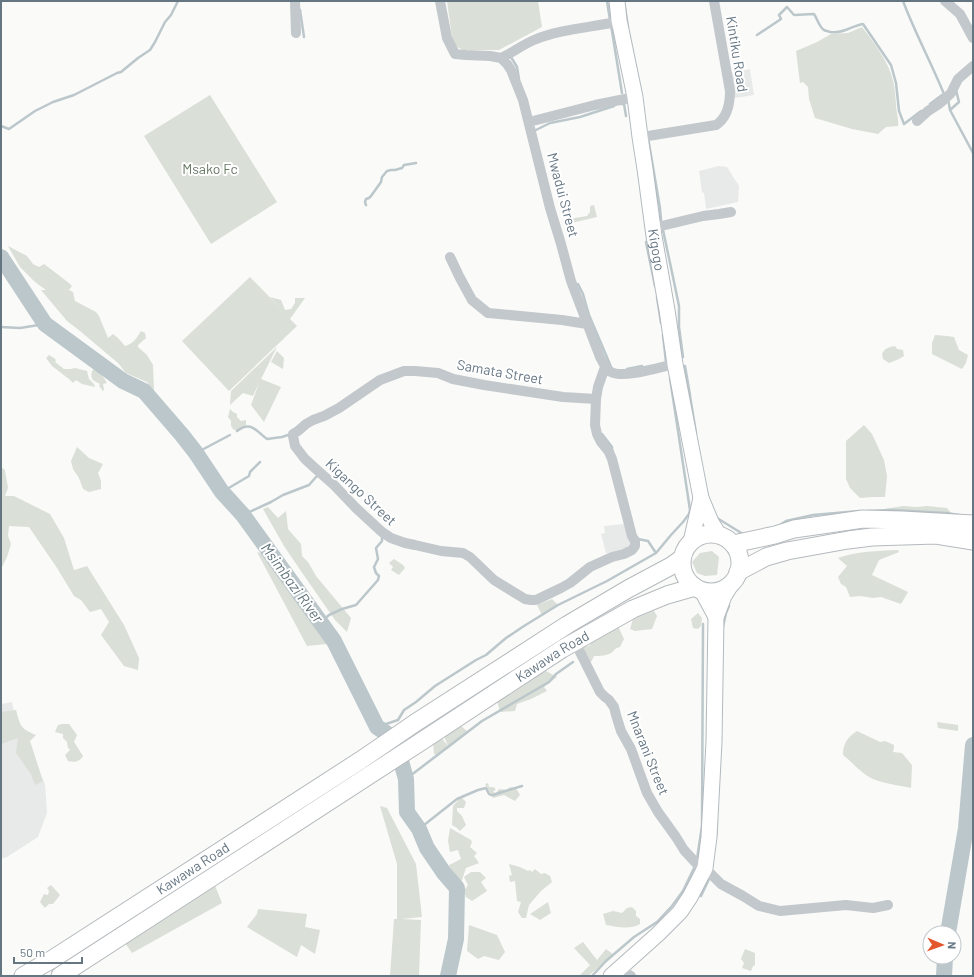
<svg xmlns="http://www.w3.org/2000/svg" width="974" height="977" font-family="Barlow,sans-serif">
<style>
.built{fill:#e8e9e9}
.green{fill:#dadfd7}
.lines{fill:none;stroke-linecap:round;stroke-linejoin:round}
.stream{stroke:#bbc7cb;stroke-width:2.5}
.river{stroke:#bbc7cb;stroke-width:16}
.secondary-casing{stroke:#b3babf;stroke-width:17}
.primary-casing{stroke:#b5babe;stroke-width:19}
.street{stroke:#c3c8cc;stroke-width:10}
.secondary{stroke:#fff;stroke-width:15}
.primary{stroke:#fff;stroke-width:17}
.labels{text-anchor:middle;stroke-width:4;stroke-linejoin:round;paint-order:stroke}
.street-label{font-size:14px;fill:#657683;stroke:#fff}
.park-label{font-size:14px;fill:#687a64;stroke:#fff}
.water-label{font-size:15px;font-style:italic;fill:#60757c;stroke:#fff}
</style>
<rect width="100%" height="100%" fill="#fafaf8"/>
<path class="built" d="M750 69 754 95 735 98 730 73Z
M719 166 727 167 739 186 738 202 706 209 704 193 702 192 699 171Z
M624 524 632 547 617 552 606 553 601 534 605 533 604 526Z
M12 702 16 722 45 784 47 813 38 837 7 857 1 859V704Z"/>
<path class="green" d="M447 1H538L542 27 499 50H463L453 45Z
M862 27C872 40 888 61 892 77 895 86 895 95 896 104 896 112 899 118 898 126L886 127 878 134 852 129 815 118 809 99 808 87 803 82 800 83 796 51 817 42 831 34 848 33Z
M210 95 277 202 211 244 144 136Z
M594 205 597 217 571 223 569 219 587 216 590 212V206Z
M8 246 27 256 33 264 39 267 44 264 69 283 72 286 69 290 73 292 75 301 96 312 99 316 108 338 113 334 118 338 125 346C133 344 137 338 141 331L145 333 146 338 138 345V347L147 355 153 365 154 391 147 382 126 373 118 363 80 331 67 321 41 290H46L35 282 20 267Z
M250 277 283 311 270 297 281 300 285 310 291 309 295 303V298H305L290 319 297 326 229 391 182 341Z
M935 335 947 336 954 337 959 350 968 355 966 363 962 369 932 354V343Z
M895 346 897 349 903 350 904 356 899 359 889 363 883 359 882 354C885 348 889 347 895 346Z
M277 347 261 379 281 387 264 422 251 405 259 383 253 396 243 393 230 405 231 391Z
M277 351 284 358 283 369 271 362Z
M49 355 54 358 56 360 55 362 64 369H71L75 368 87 371 89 379 94 384 95 387 82 384 76 380 73 383 69 379 52 366 46 358Z
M94 369 100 372 107 383 103 384 104 390 103 391 99 386 100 384C93 380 90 380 92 371Z
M230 409 233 412 237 414V417L241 421 246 420V425L238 430H234L231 426V421L228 417Z
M864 425 872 434 884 460 887 476 885 497H873L860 498 850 488 846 479V441Z
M77 447 89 458 103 464 98 473 101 481V489L89 492 83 489 79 478 73 469 71 461Z
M1 467 5 470 8 488 5 496H14L50 514 64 538 74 570 87 566 124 625 139 658 138 670 124 666 101 635 109 622 101 609 90 612 81 600 74 596 57 568 29 527 9 526 8 536 11 544 7 557 1 569Z
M903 506 917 507 927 506 947 508 952 514 948 519 884 515V509Z
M268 507 278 518 286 511 288 529 301 544 302 556 308 562 316 576 351 618 347 632 335 620 303 574 284 546 267 516 263 509Z
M898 550 899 552 879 560 872 575 908 592 901 604 881 597 873 598 860 596 850 597 846 587 841 584 838 577 847 566 838 558C857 551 877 551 898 550Z
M712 551 719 557 717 575 705 576 697 573 692 562 700 553Z
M257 552 270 557 318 608 327 644 307 646Z
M394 559 403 565 405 568 399 575 391 570 393 567 389 563Z
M552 599 558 605 542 615 537 605Z
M654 611 657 616 652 629 635 631 630 629 633 619Z
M698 613 702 618 701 626 698 629 693 628 691 619Z
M617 624 624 639 620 647C615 648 615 650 611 653 606 656 599 656 594 656L591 662 578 659 576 653 578 647 589 646 593 640Z
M546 671 557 677 544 687 547 691 531 699 517 704 515 711 500 712 496 696 528 677 539 675V674Z
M16 710C20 726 21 729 36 735L30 741 43 781 35 785 31 774 16 753 18 738 1 744V712Z
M937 722 958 725V731L938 728Z
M62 724H69L77 735 74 742 83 756C79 763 73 762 68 761L65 755 70 750 68 748 67 742 63 738V734L55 732 58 725Z
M459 724 468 732 449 748 437 755 434 754 433 742 440 736 448 746 443 734Z
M857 731 880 742 885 741 894 745V748L893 752 902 753 912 765 911 788C898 785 885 784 873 779 862 774 853 763 843 755 843 743 848 737 857 731Z
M488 783 489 787H493L496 789 493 792 496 793 499 789 507 790 510 787 516 788 520 795 515 801 504 795 493 798 485 784Z
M461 797 466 802 464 808H457V811L462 816 466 825 460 831 457 828 452 825 453 806Z
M380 806 387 808 416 864 422 917 402 919 421 920 419 976H390L394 919H397V864Z
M450 828 471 840 472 842 470 847 477 853 474 856 479 863 466 868 459 889 449 865 461 859 458 850 450 852 448 841Z
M509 864 520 867 528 871 530 870 532 872 535 869 541 874 545 873 550 876 552 882 541 891 529 905 526 918H522L518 912 521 902 517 901 515 881 510 882 509 876 512 875Z
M471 872H480L486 878 481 882 487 891 472 901 466 897 464 891 468 885 464 877Z
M212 878 222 903 132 953 123 940Z
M51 885 60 895 53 904H49L45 908 40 902 44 894 48 895 49 891 47 888Z
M548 902 551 913 540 920 530 914Z
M632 907 636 911V916L640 919V924C630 930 617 927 606 925L603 914 613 911 622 913 627 908Z
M258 909 307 914 305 927 320 930 315 954 301 945 297 957 247 927 257 914Z
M469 925 497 935 505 952 499 960 484 956 478 959 467 951Z
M583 942 597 960 606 949 614 955 588 976H579L590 965 574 948Z
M745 949 755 953V965L753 966 751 971 742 968 744 963 741 959Z"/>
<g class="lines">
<path class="stream" d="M607 1 610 20
M903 1C915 33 931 62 944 94L945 95
M625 8 628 27
M300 10 304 37
M611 25 622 93
M757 35 781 19 779 15 787 7 794 15 814 14C817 18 819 27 824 30 825 31 828 31 830 32 843 34 851 26 863 24L891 65 896 83 899 111 904 124 921 111
M511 57 517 67 519 79
M948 99 950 110 973 153
M621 104H624L626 116
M930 104 942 95
M950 110 959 102 956 90
M1 126 9 129 35 111 53 102 74 95 117 73 121 72 138 58 150 50 155 42 165 22 171 15 178 1
M534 131 550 123 580 117 614 106
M648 138 660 208 661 220
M366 205 365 202 366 199 369 198 371 196 381 182 382 177 387 171 391 170H395L402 168 404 165 416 163
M663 230 673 277 679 306V327L683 357
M646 242 655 286
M578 284 583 294 589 315 609 362 611 367
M657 297 661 323
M1 327 20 328 45 324
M663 335 666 362
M685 366 690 395
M627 369 642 366
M690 396 696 433
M237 431C251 420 256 431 267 439L282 437 291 434
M602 434 612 447V450
M196 453 230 435
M222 492 249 476 250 472 260 462
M868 511 891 510 946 513 959 515
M243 515 271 502 283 495 309 485 316 477 319 475
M717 518 743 534
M780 525 786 521 813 515 859 511
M637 537 638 539 648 541 656 553
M321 622 329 615 342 609 356 605 378 580 379 576 376 573 374 567 378 559 376 548 382 541V538
M723 627 726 613 729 606
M377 727 398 720 404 710 416 702 435 686 476 660 486 655 506 638 524 626 558 605 607 581 656 553 671 535 683 522 689 514 690 510 670 378
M406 779 482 721 549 682 556 674 573 662
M419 829 457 799 478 790 486 788 489 794 491 795H493L499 793 522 786
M716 837 717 822
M697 859 702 826 703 624
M701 896 710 877
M592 976 606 961 634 937 657 922 672 906 683 891 695 866"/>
<path class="river" d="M1 257 45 324 123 381 144 391 182 435 196 453 222 492 243 515 334 641 377 727 386 733 401 761 406 779 407 812 419 829 427 848 444 873 457 888 456 939 448 976
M948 933 966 828 973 745
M944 976 945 957"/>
<g class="secondary-casing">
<g id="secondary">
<path id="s1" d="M617 1 619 20 635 97 640 137 645 169 654 236 667 310 675 364 701 498 711 522 719 535"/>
<path d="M691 542 701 498"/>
<path d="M702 591 716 617"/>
<path d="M611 976 658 934 680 912 690 897 705 868 709 837 714 742 716 617 724 596 732 583"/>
</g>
</g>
<g class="primary-casing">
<g id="primary">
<circle cx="711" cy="563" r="29"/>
<path d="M733 544 775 535 794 529 863 519 902 520 973 524"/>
<path d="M738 572 766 557 787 551 848 540 872 537 936 535 973 541"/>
<path id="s2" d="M23 976 51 960 361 760 415 723 567 625 628 589 671 566 682 558"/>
<path id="s3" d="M60 976 419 743 562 649 633 609 667 595 695 587"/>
</g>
</g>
<path class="street" d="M295 1 296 33
M440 1 447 38 455 54 466 55 490 56 501 58 507 64 511 70 523 100 550 208 561 244 571 281 600 357C603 362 605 369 611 372 623 379 660 367 675 364
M945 1 960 14 973 38
M501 58C512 53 522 45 534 40 558 30 585 28 611 23L619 20
M917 121 928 111 939 104 947 97 951 93 958 79 973 66
M529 122 595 105 635 97
M640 137 648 136 716 125C727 118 730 103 730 91L714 1
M653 228 703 216 719 214 731 212
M450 257 459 276 472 300 488 313 562 320 587 324
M596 399 563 397 484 385 453 379 438 373 415 371H404L380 380 339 408 324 416 313 420 306 424 298 431 293 434V436L295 446 305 459 316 469 334 485 356 508 382 532 391 538 405 543 415 545 441 551 463 553 470 557 494 580 525 599 531 600H536L561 588 570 583 590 567 612 557 624 554 632 550 635 546V541L632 536 625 509 612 459 609 452 601 442 597 434 595 425 596 399 598 387 605 367
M575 642 600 692 605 697 609 700 614 707 616 715 621 731 631 749 647 793 658 812 676 837 684 850 696 863 705 868 721 884 743 896 759 906 780 911 846 905 873 908 888 905
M619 969 631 976"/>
<use href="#secondary" class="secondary"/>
<use href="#primary" class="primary"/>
</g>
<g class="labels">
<g class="street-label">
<text transform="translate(737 54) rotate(81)" y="5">Kintiku Road</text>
<text transform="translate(563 195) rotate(75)" y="5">Mwadui Street</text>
<text dy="5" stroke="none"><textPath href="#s1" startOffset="252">Kigogo</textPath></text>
<text transform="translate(500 372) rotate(10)" y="5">Samata Street</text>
<text transform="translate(361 492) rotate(43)" y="5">Kigango Street</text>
<text dy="5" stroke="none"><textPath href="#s3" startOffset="587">Kawawa Road</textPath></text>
<text transform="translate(648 753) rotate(68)" y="5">Mnarani Street</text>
<text dy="5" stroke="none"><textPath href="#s2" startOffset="201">Kawawa Road</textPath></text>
</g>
<g class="park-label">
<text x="210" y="174">Msako Fc</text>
</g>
<g class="water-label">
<text transform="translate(292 583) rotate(54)" y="5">Msimbazi River</text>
</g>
</g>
<rect width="974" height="977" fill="none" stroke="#657683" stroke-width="4"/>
<g transform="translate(942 945) rotate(92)"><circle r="19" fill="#ffffff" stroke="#c1c8cd"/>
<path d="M0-3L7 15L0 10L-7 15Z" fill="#e4572e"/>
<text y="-6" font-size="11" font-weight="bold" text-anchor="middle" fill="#657683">N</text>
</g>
<path d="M14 957v6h68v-6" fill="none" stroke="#657683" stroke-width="2"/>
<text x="20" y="957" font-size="12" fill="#657683" stroke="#ffffff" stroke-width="3" paint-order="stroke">50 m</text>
</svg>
